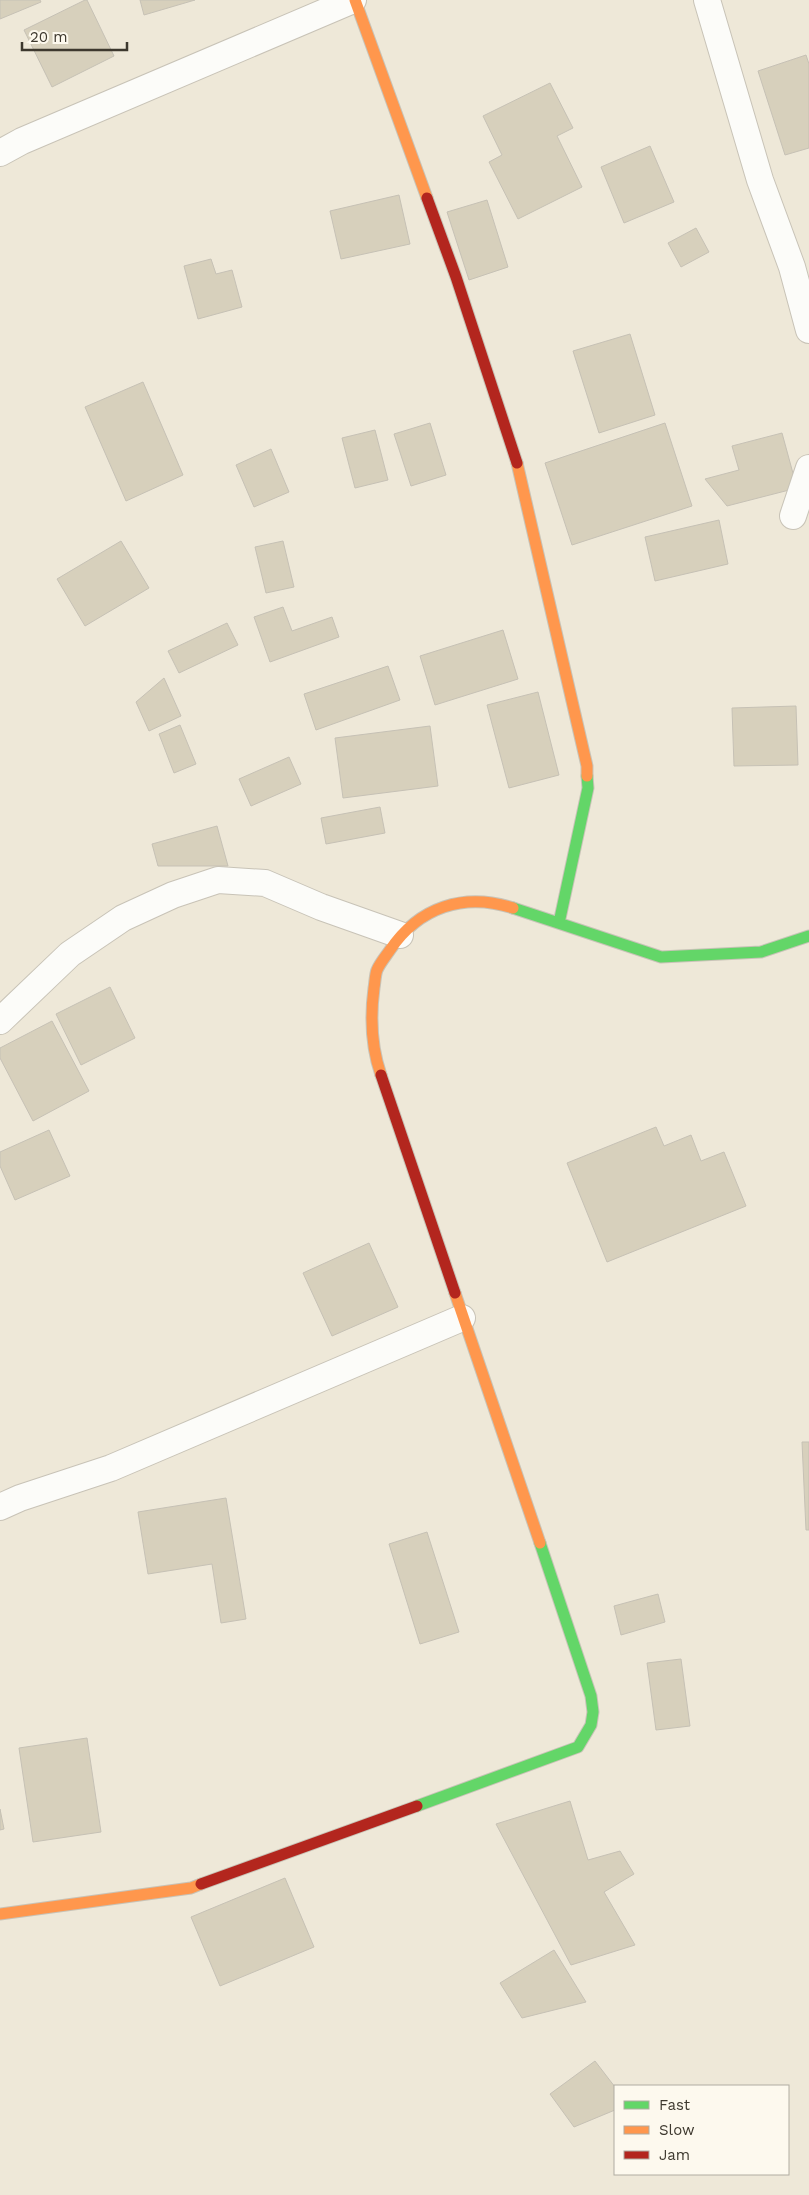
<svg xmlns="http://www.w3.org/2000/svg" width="809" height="2195" font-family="'Work Sans',sans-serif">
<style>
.building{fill:#d7d0bc;stroke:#c6c1b5}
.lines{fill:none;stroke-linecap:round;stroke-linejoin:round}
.street-casing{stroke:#c8c3b7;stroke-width:28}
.fast-casing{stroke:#c8c3b7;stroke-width:13}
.slow-casing{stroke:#c8c3b7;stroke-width:13}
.jam-casing{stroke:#c8c3b7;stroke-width:13}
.street{stroke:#fcfcf9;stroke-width:26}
.fast{stroke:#63d668;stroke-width:11}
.slow{stroke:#ff974d;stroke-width:11}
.jam{stroke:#b3261e;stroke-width:11}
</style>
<rect width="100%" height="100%" fill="#eee8d8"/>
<path class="building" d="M0 0H40L41 2 0 19Z
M85 0H87L114 56 52 87 24 30Z
M140 0H195L144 15Z
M806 55 809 64V148L785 155 758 71Z
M550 83 573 128 557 136 582 187 518 219 489 162 502 155 483 116Z
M650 146 674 202 624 223 601 167Z
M399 195 410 244 341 259 330 211Z
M487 200 508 267 469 280 447 212Z
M696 228 709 252 681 267 668 243Z
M211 259 216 274 232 270 242 307 198 319 184 266Z
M630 334 655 415 599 433 573 351Z
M143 382 183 475 126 501 85 407Z
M430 423 446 475 411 486 394 434Z
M665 423 692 506 572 545 545 463Z
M375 430 388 480 355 488 342 438Z
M782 433 797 488 727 506 705 479 739 470 732 446Z
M271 449 289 492 254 507 236 465Z
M719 520 728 564 655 581 645 537Z
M121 541 149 588 85 626 57 579Z
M283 541 294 587 266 593 255 547Z
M283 607 292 631 332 617 339 637 270 662 254 617Z
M227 623 238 645 179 673 168 651Z
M503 630 518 679 435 705 420 656Z
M388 666 400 700 316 730 304 694Z
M164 678 181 716 149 731 136 702Z
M538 692 559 775 509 788 487 705Z
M796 706 798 765 734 766 732 708Z
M180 725 196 764 174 773 159 734Z
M430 726 438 786 343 798 335 738Z
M289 757 301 784 251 806 239 779Z
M380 807 385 833 326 844 321 818Z
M217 826 228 866H158L152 844Z
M110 987 135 1038 81 1065 56 1014Z
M52 1021 89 1091 33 1121 0 1058V1048Z
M656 1127 664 1146 691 1135 701 1161 724 1152 746 1206 607 1262 567 1163Z
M49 1130 70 1176 15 1200 0 1166V1152Z
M369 1243 398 1307 332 1336 303 1273Z
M802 1442H809V1530H806Z
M226 1498 246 1619 221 1623 212 1564 148 1574 138 1512Z
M427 1532 459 1632 420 1644 389 1544Z
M658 1594 665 1622 621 1635 614 1606Z
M681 1659 690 1726 656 1730 647 1663Z
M87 1738 101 1832 33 1842 19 1748Z
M570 1801 588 1860 620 1851 634 1874 604 1892 635 1945 571 1965 496 1824Z
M0 1809 4 1829 0 1830Z
M285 1878 314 1947 220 1986 191 1917Z
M554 1950 586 2002 522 2018 500 1983Z
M595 2061 615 2087V2110L574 2127 550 2094Z"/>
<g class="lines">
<g class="street-casing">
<path id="street" d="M707 0 760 180 792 267 809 330
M0 153 22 141 353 0
M793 516 809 468
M0 1021 70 954 123 918 173 895 218 880 265 883 321 907 400 935
M0 1507 20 1498 111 1468 462 1318"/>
</g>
<g class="fast-casing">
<path id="fast" d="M513 908 661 957 761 952 809 936
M559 923 588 788 587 776
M417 1806 578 1747 591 1725 593 1712 591 1696 540 1543"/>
</g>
<g class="slow-casing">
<path id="slow" d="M355 0 427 198
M517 463 587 766V776
M381 1075C371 1046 370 1018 374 988 375 983 375 975 377 970 380 963 386 956 390 950 419 907 464 892 513 908
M455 1293 540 1543
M0 1914 191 1888 201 1884"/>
</g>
<g class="jam-casing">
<path id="jam" d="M427 198 456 277 517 463
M381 1075 455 1293
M201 1884 417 1806"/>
</g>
<use href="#street" class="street"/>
<use href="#fast" class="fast"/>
<use href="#slow" class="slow"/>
<use href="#jam" class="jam"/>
</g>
<rect x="614" y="2085" width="175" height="90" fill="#fdf9ee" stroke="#b0aca1"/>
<rect x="624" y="2101" width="25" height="8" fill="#63d668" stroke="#b0aca1"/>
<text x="659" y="2110" font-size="15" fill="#3d382e">Fast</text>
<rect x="624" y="2126" width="25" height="8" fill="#ff974d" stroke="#b0aca1"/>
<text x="659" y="2135" font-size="15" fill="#3d382e">Slow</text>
<rect x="624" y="2151" width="25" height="8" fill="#b3261e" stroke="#b0aca1"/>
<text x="659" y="2160" font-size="15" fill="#3d382e">Jam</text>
<path d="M22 42v8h105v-8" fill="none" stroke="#3d382e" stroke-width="2.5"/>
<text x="30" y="42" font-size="15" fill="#3d382e" stroke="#fdf9ee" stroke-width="4" paint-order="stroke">20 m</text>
</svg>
